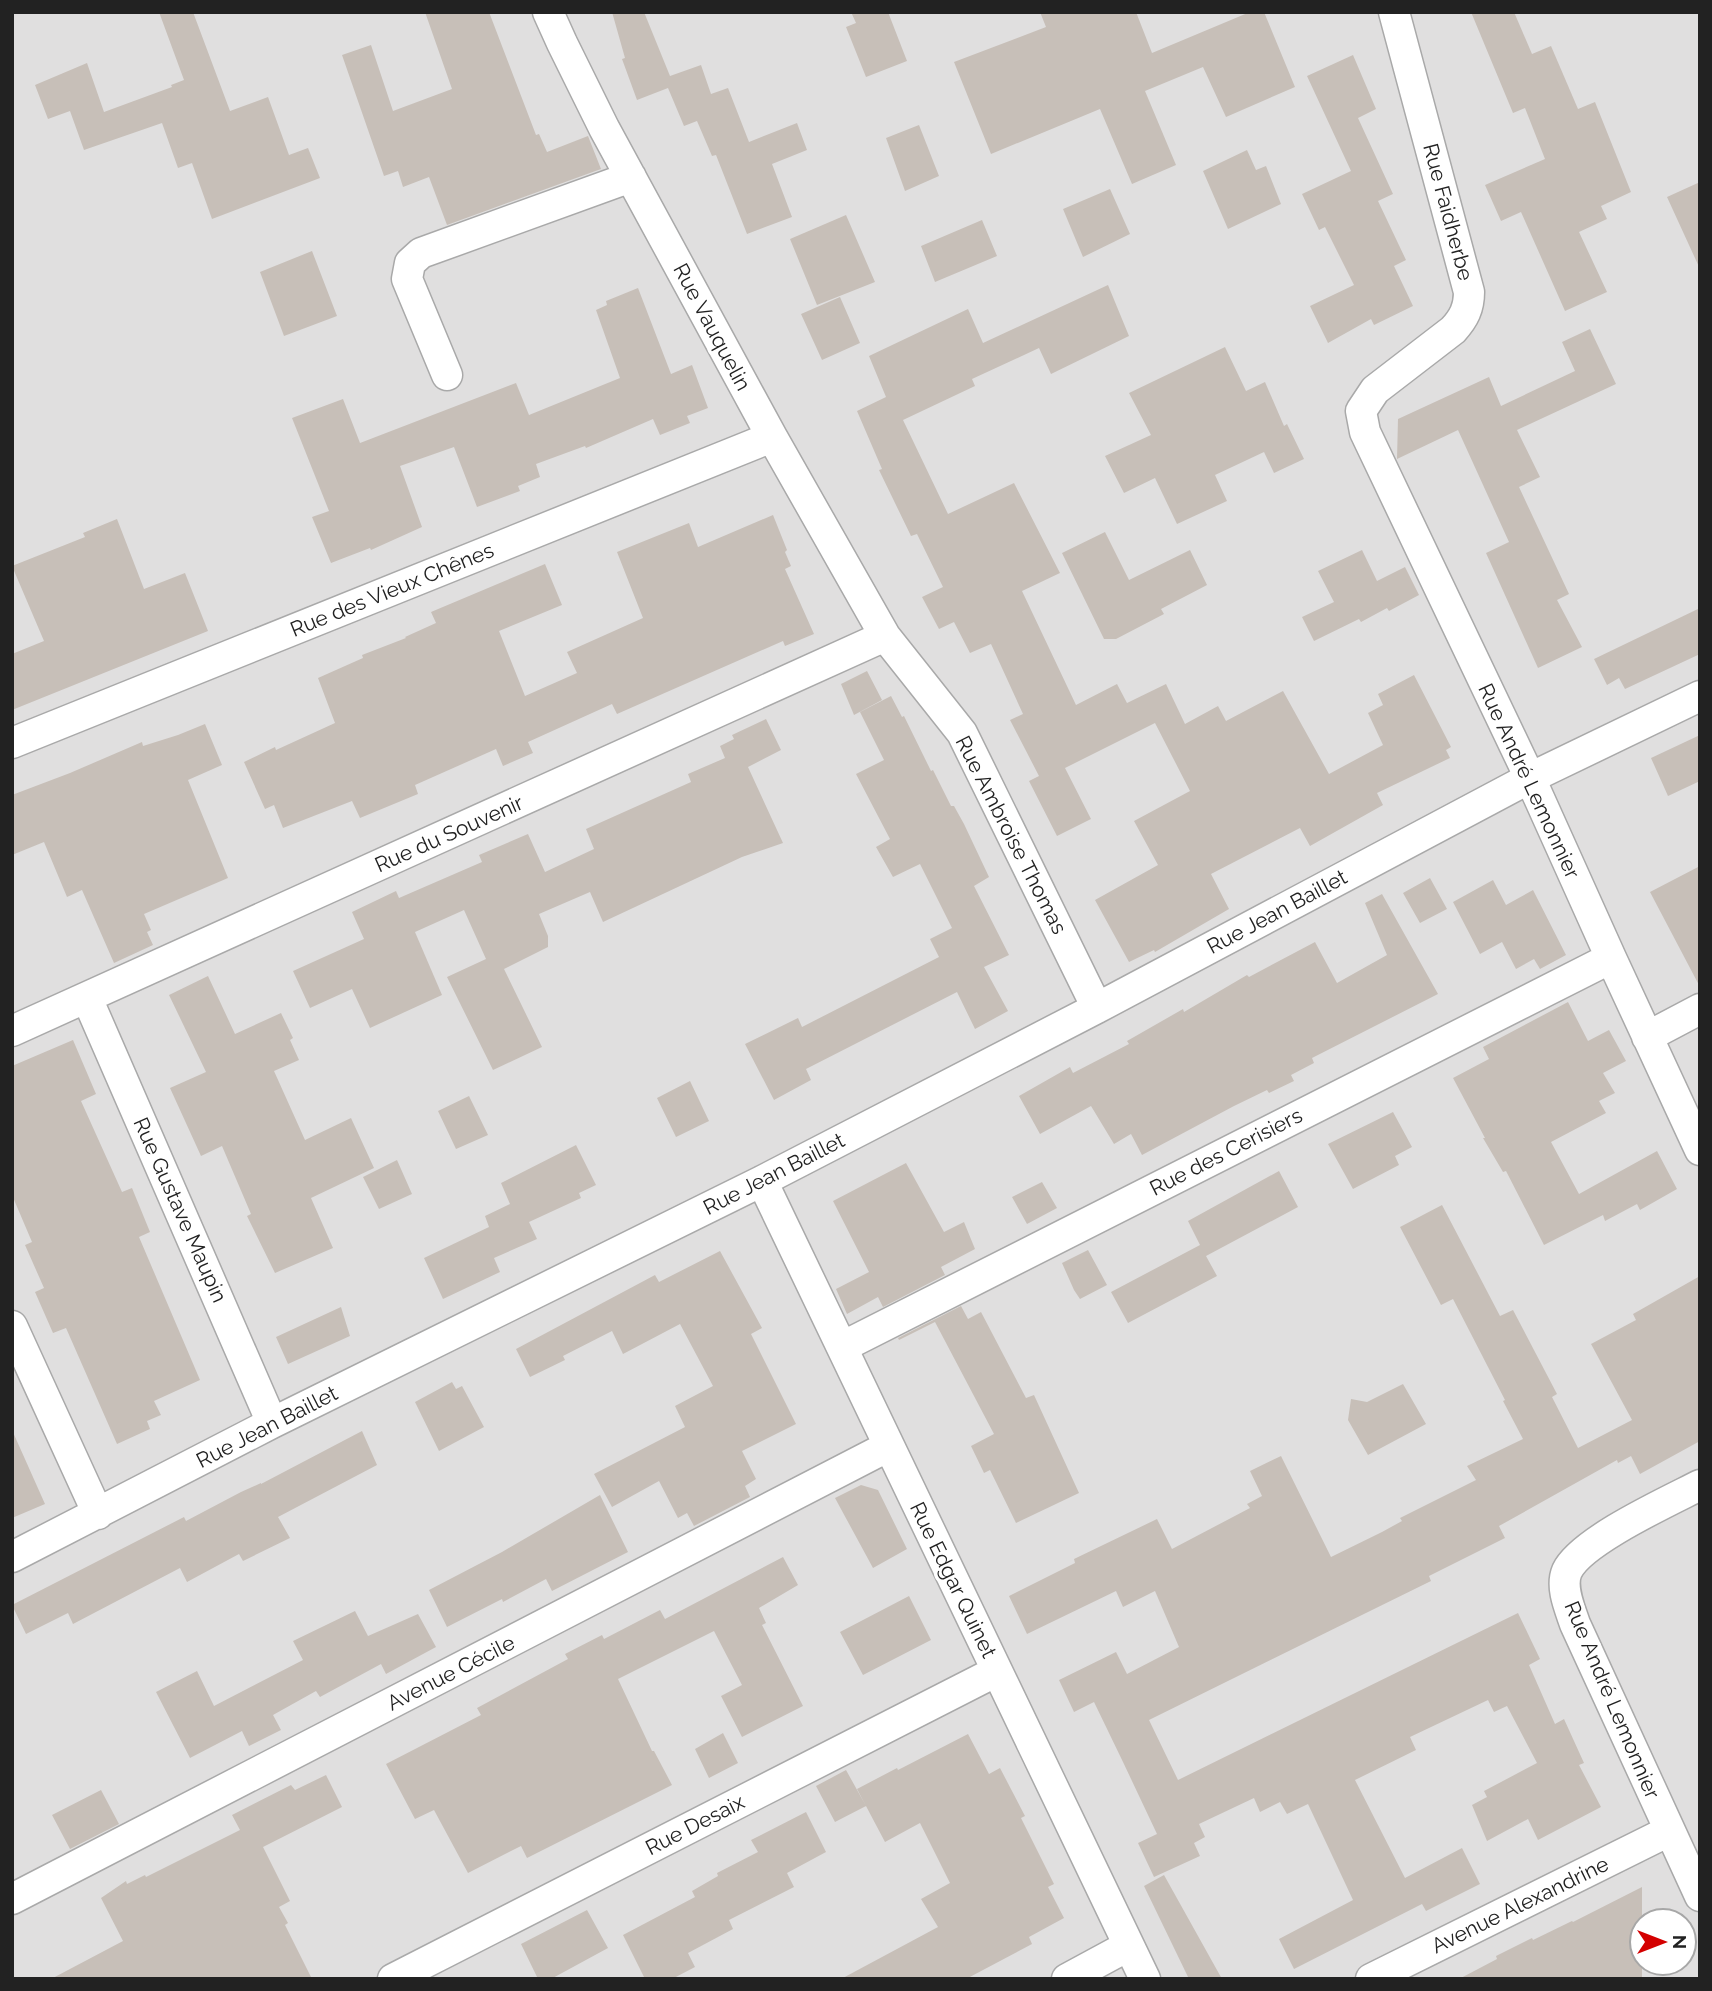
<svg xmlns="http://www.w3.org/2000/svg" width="1712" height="1991" font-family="Raleway,sans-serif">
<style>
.residential{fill:#e0dfdf;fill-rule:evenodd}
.building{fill:#c7bfb8}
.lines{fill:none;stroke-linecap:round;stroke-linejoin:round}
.street-casing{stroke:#a9a9a9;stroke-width:33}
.street{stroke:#fff;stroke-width:30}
.labels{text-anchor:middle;stroke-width:7;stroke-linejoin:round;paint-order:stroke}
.street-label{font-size:21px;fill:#222;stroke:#fff}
</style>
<rect width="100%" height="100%" fill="#f2efe9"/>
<path class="residential" d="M12 12H1700V1979H12ZM1642 1921H1684V1963H1642Z"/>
<path class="building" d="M159 12H193L230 111 268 97 289 155 308 148 320 178 212 219 192 163 178 168 162 123 84 150 70 111 48 119 35 85 87 63 104 112 172 87 171 85 184 80Z
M425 12H489L536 135 539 134 547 152 588 136 601 169 447 225 429 177 403 187 398 171 384 176 342 55 371 45 393 111 452 89Z
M612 12H644L670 76 701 65 711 94 728 88 749 142 797 123 807 150 772 164 792 217 747 234 716 155 712 156 697 121 684 126 668 88 637 100 622 59 625 58Z
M851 12H888L907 61 866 77 846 27 856 23Z
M1040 12H1136L1152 53 1250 12H1264L1295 87 1226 117 1203 67 1145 91 1176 165 1132 184 1100 109 991 154 954 62 1046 27Z
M1471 12H1514L1532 54 1551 46 1578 109 1595 102 1631 192 1601 206 1607 219 1579 232 1607 292 1565 311 1521 212 1501 221 1485 185 1545 159 1525 108 1513 113Z
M1353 55 1376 109 1358 118 1393 194 1378 201 1406 260 1394 266 1413 306 1374 325 1371 319 1328 343 1310 306 1354 285 1325 227 1319 230 1302 194 1351 171 1307 76Z
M919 125 939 176 905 191 886 138Z
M1247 150 1256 170 1266 166 1281 204 1228 229 1203 171Z
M1700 182V269L1667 197Z
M1110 189 1130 234 1083 257 1063 209Z
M846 215 875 282 817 305 790 239Z
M982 220 997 256 935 282 921 246Z
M312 251 337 316 284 336 260 272Z
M1108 285 1129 336 1051 374 1039 348 972 379 975 386 903 420 948 514 1014 483 1060 573 1022 591 1076 705 1117 684 1127 703 1166 684 1185 724 1218 706 1226 721 1283 691 1329 774 1383 745 1368 713 1383 705 1378 694 1414 675 1451 747 1446 750 1450 758 1377 793 1383 805 1310 846 1300 828 1211 874 1229 909 1155 952 1154 950 1129 962 1095 900 1158 865 1134 821 1190 791 1155 723 1065 768 1091 819 1057 836 1029 781 1039 776 1010 720 1023 714 991 644 970 653 954 622 939 629 922 597 943 587 917 534 911 536 879 470 882 469 857 411 886 397 869 356 968 309 983 343Z
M638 288 671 374 692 365 708 408 687 416 690 423 660 435 653 419 586 448 585 446 536 464 540 477 518 486 520 491 477 507 454 447 400 466 422 527 371 550 370 548 331 563 312 517 329 511 292 418 343 399 360 443 516 383 529 415 620 378 596 310 607 305 606 301Z
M840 297 860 343 822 360 801 314Z
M1590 329 1616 384 1517 430 1540 477 1519 487 1569 594 1557 600 1582 647 1538 668 1486 553 1509 542 1458 430 1397 459 1398 419 1489 377 1501 406 1575 371 1562 342Z
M1225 347 1246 391 1265 382 1284 426 1287 424 1304 459 1274 473 1264 452 1215 475 1227 501 1177 524 1155 478 1124 493 1105 456 1151 435 1129 393Z
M773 515 787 550 785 552 791 566 785 569 814 634 785 646 783 641 617 714 612 704 528 742 533 753 503 766 496 749 415 785 418 794 360 818 352 801 283 828 274 805 265 809 244 762 275 747 276 750 335 723 318 678 363 658 362 655 406 638 405 637 436 623 431 612 545 564 562 605 499 631 525 696 577 673 567 652 643 618 617 552 689 523 698 547Z
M117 519 144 589 185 573 208 631 12 710V654L44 641 12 566 85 537 83 533Z
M1105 532 1129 580 1190 550 1207 585 1161 609 1164 614 1116 639H1104L1062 553Z
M1362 550 1377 581 1405 567 1419 595 1389 611 1387 608 1361 622 1359 619 1314 641 1302 617 1334 602 1318 571Z
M1700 608V654L1625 689 1619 678 1607 685 1594 659Z
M867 671 882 700 854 715 841 684Z
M891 696 902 717 904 716 931 771 933 770 951 806H954L964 824 989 877 974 886 1009 955 984 967 1008 1011 975 1029 957 992 806 1069 811 1080 774 1100 745 1044 798 1018 802 1027 939 957 930 939 952 928 920 864 893 877 876 847 890 839 856 774 884 760 860 712Z
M766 719 781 750 748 767 783 843 742 857 603 922 590 892 539 914 548 936V947L504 969 542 1047 493 1070 447 977 486 959 464 910 415 932 442 995 370 1028 352 989 310 1008 293 971 364 939 352 912 396 891 399 898 482 862 479 855 528 834 545 872 594 849 586 829 691 782 688 774 725 758 720 746 734 739 732 735Z
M205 724 222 765 188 780 228 878 144 914 151 930 147 932 153 945 114 963 82 890 67 897 44 842 12 855V795L70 773 142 742 143 746 178 735Z
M1700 735V781L1668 796 1651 758Z
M1700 866V987L1650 892Z
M1430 878 1447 909 1420 923 1403 893Z
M1493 880 1506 905 1533 890 1566 955 1540 969 1534 959 1516 969 1502 942 1480 954 1453 902Z
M1382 894 1438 994 1312 1058 1314 1063 1291 1075 1294 1081 1269 1093 1267 1090 1234 1106 1142 1155 1131 1134 1114 1144 1091 1106 1040 1134 1019 1096 1070 1067 1073 1073 1129 1044 1127 1041 1183 1009 1184 1012 1247 975 1249 977 1315 942 1337 983 1387 955 1365 903Z
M208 976 235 1034 281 1013 293 1038 290 1040 299 1060 274 1071 305 1140 351 1118 374 1168 311 1198 333 1248 275 1273 247 1216 251 1214 222 1146 201 1156 170 1088 206 1072 169 995Z
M1568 1002 1588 1041 1609 1030 1626 1061 1603 1073 1615 1093 1599 1101 1606 1113 1551 1142 1579 1194 1657 1151 1677 1189 1640 1210 1637 1204 1605 1221 1603 1215 1544 1245 1506 1171 1503 1172 1483 1138H1485L1453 1078 1489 1059 1483 1047Z
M73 1040 96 1094 81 1101 122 1192 132 1188 150 1232 139 1237 200 1380 154 1401 161 1415 147 1421 150 1429 117 1444 66 1328 53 1333 35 1292 44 1288 25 1245 32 1242 12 1195V1066Z
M690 1081 709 1121 676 1137 657 1098Z
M469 1096 488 1135 456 1149 438 1111Z
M1393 1112 1412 1147 1395 1156 1399 1165 1353 1189 1328 1144Z
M576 1145 596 1185 579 1193 581 1198 529 1222 537 1239 494 1258 500 1272 443 1299 424 1258 489 1227 485 1216 510 1204 501 1183Z
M397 1160 412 1194 379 1209 363 1177Z
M906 1163 944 1232 964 1222 975 1249 941 1267 945 1275 883 1307 878 1297 847 1314 836 1289 869 1272 833 1201Z
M1279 1171 1298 1207 1206 1256 1217 1276 1128 1323 1111 1292 1200 1245 1188 1221Z
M1042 1182 1057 1208 1027 1224 1012 1197Z
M1442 1205 1500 1316 1513 1310 1557 1394 1552 1397 1578 1448 1632 1420 1591 1344 1636 1320 1633 1314 1700 1276V1441L1640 1474 1631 1456 1618 1463 1617 1460 1499 1526 1505 1538 1429 1576 1431 1581 1149 1720 1178 1780 1518 1613 1540 1659 1529 1665 1555 1724 1564 1719 1584 1763 1579 1765 1601 1807 1538 1840 1528 1819 1487 1841 1472 1805 1487 1797 1484 1791 1537 1763 1507 1706 1494 1712 1488 1700 1410 1737 1416 1750 1355 1780 1405 1878 1462 1848 1480 1884 1426 1911 1422 1904 1294 1969 1279 1939 1353 1900 1308 1804 1287 1814 1280 1802 1260 1812 1254 1798 1199 1824 1205 1837 1194 1843 1200 1856 1154 1877 1138 1843 1157 1834 1123 1762 1094 1702 1074 1712 1059 1680 1116 1652 1127 1674 1179 1647 1155 1591 1123 1607 1116 1591 1027 1634 1009 1596 1075 1563 1074 1559 1157 1519 1172 1549 1250 1508 1247 1504 1262 1496 1250 1471 1281 1456 1331 1557 1382 1532 1402 1521 1400 1518 1476 1480 1467 1466 1523 1439 1503 1401 1505 1400 1453 1299 1441 1305 1400 1227Z
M1088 1250 1107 1285 1080 1299 1074 1290 1062 1263Z
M720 1251 762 1328 751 1334 796 1424 742 1451 756 1479 745 1486 750 1497 694 1526 687 1513 678 1518 659 1481 612 1507 594 1474 685 1427 675 1406 713 1386 680 1324 623 1354 612 1331 563 1356 565 1360 530 1377 516 1349 655 1275 659 1282Z
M961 1306 968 1319 981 1312 1026 1398 1034 1395 1079 1493 1016 1523 990 1470 984 1473 971 1446 994 1434 935 1322 899 1340 898 1338Z
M341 1307 350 1336 288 1364 276 1337Z
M452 1382 456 1389 462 1386 484 1427 439 1451 415 1402Z
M1403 1384 1426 1424 1368 1455 1348 1420 1351 1399 1367 1402Z
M12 1430 45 1504 12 1518Z
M362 1431 377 1465 278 1517 290 1538 243 1561 239 1554 187 1582 180 1568 73 1624 68 1613 26 1634 12 1605 184 1517 186 1521 241 1492 261 1483V1484Z
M861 1485 878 1490 907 1549 873 1568 835 1498Z
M600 1495 628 1552 552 1591 546 1579 503 1602 502 1599 447 1627 429 1590 502 1552Z
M783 1557 798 1585 759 1608 766 1623 762 1625 803 1706 742 1737 721 1696 742 1685 714 1631 618 1679 652 1751H654L672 1785 527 1858 521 1846 468 1873 434 1810 415 1819 386 1764 481 1715 477 1708 568 1659 565 1654 602 1635 604 1639 660 1610 665 1619Z
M909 1596 931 1640 863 1675 840 1632Z
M355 1611 368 1636 418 1614 436 1647 386 1674 381 1664 320 1697 316 1691 273 1715 281 1730 249 1746 242 1731 190 1758 156 1692 197 1671 214 1706 303 1660 293 1641Z
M723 1733 738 1763 709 1778 695 1749Z
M968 1734 989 1774 1000 1768 1025 1816 1021 1818 1054 1884 1048 1887 1064 1918 1029 1937 1032 1944 966 1979H841L938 1927 921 1899 950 1883 920 1823 885 1842 857 1789 897 1768 898 1770Z
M846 1770 866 1806 835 1822 816 1786Z
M326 1775 342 1807 263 1847 290 1901 279 1907 288 1923 285 1925 312 1979H51L123 1941 101 1898 126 1881 127 1884 145 1875 146 1877 240 1830 232 1815 291 1785 295 1790Z
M101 1790 119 1824 70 1849 52 1815Z
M806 1812 826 1852 787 1873 794 1887 729 1920 733 1929 688 1953 695 1967 672 1979H645L623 1935 695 1897 692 1891 718 1876 717 1873 758 1852 751 1840Z
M1164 1875 1222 1979H1189L1144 1886Z
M1642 1887V1979H1459L1497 1959 1496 1956 1532 1938 1533 1940 1572 1921 1573 1922Z
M587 1910 608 1948 551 1979H538L521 1944Z"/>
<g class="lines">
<g class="street-casing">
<path id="street" d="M548 12 562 43 604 128 772 437 885 636 962 733 1097 1008
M1394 12 1469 292C1469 308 1464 318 1453 330L1375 390 1361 411 1365 432 1530 778 1611 958 1700 1150
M447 375 407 279 410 263 421 253 631 177
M12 743 772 437
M87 998 272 1423
M12 1031 885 636
M1647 1037 1700 1009
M762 1181 1145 1979
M12 1326 98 1514
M842 1347 1611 958
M1700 1485C1669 1501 1581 1541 1567 1571 1560 1587 1570 1609 1575 1624L1700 1896
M12 1557 272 1423 762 1181 1097 1008 1530 778 1700 696
M12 1899 889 1446
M393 1979 997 1671
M1067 1979 1128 1946
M1371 1979 1669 1831"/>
</g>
<use href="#street" class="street"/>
</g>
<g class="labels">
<g class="street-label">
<text transform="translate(1448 212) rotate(75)" y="7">Rue Faidherbe</text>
<text transform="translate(712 327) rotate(62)" y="7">Rue Vauquelin</text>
<text transform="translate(392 590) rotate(-22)" y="7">Rue des Vieux Chênes</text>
<text transform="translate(1529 781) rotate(65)" y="7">Rue André Lemonnier</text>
<text transform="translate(449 834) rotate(-24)" y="7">Rue du Souvenir</text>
<text transform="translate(1011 835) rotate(63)" y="7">Rue Ambroise Thomas</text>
<text transform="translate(1277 912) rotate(-28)" y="7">Rue Jean Baillet</text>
<text transform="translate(1226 1152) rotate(-27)" y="7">Rue des Cerisiers</text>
<text transform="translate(774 1174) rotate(-27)" y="7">Rue Jean Baillet</text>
<text transform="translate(180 1210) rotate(66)" y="7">Rue Gustave Maupin</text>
<text transform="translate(267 1427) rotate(-27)" y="7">Rue Jean Baillet</text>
<text transform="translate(953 1580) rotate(64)" y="7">Rue Edgar Quinet</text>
<text transform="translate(451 1673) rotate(-27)" y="7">Avenue Cécile</text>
<text transform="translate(1612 1700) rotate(67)" y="7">Rue André Lemonnier</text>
<text transform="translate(695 1825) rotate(-27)" y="7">Rue Desaix</text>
<text transform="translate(1520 1905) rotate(-26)" y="7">Avenue Alexandrine</text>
</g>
</g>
<rect width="1712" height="1991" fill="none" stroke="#222222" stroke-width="28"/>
<g transform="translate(1663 1942) rotate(90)"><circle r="33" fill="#ffffff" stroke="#a7a7a7" stroke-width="2"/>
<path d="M0-5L12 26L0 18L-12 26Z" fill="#d40000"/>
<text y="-10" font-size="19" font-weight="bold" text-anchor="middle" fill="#222222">N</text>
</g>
</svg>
